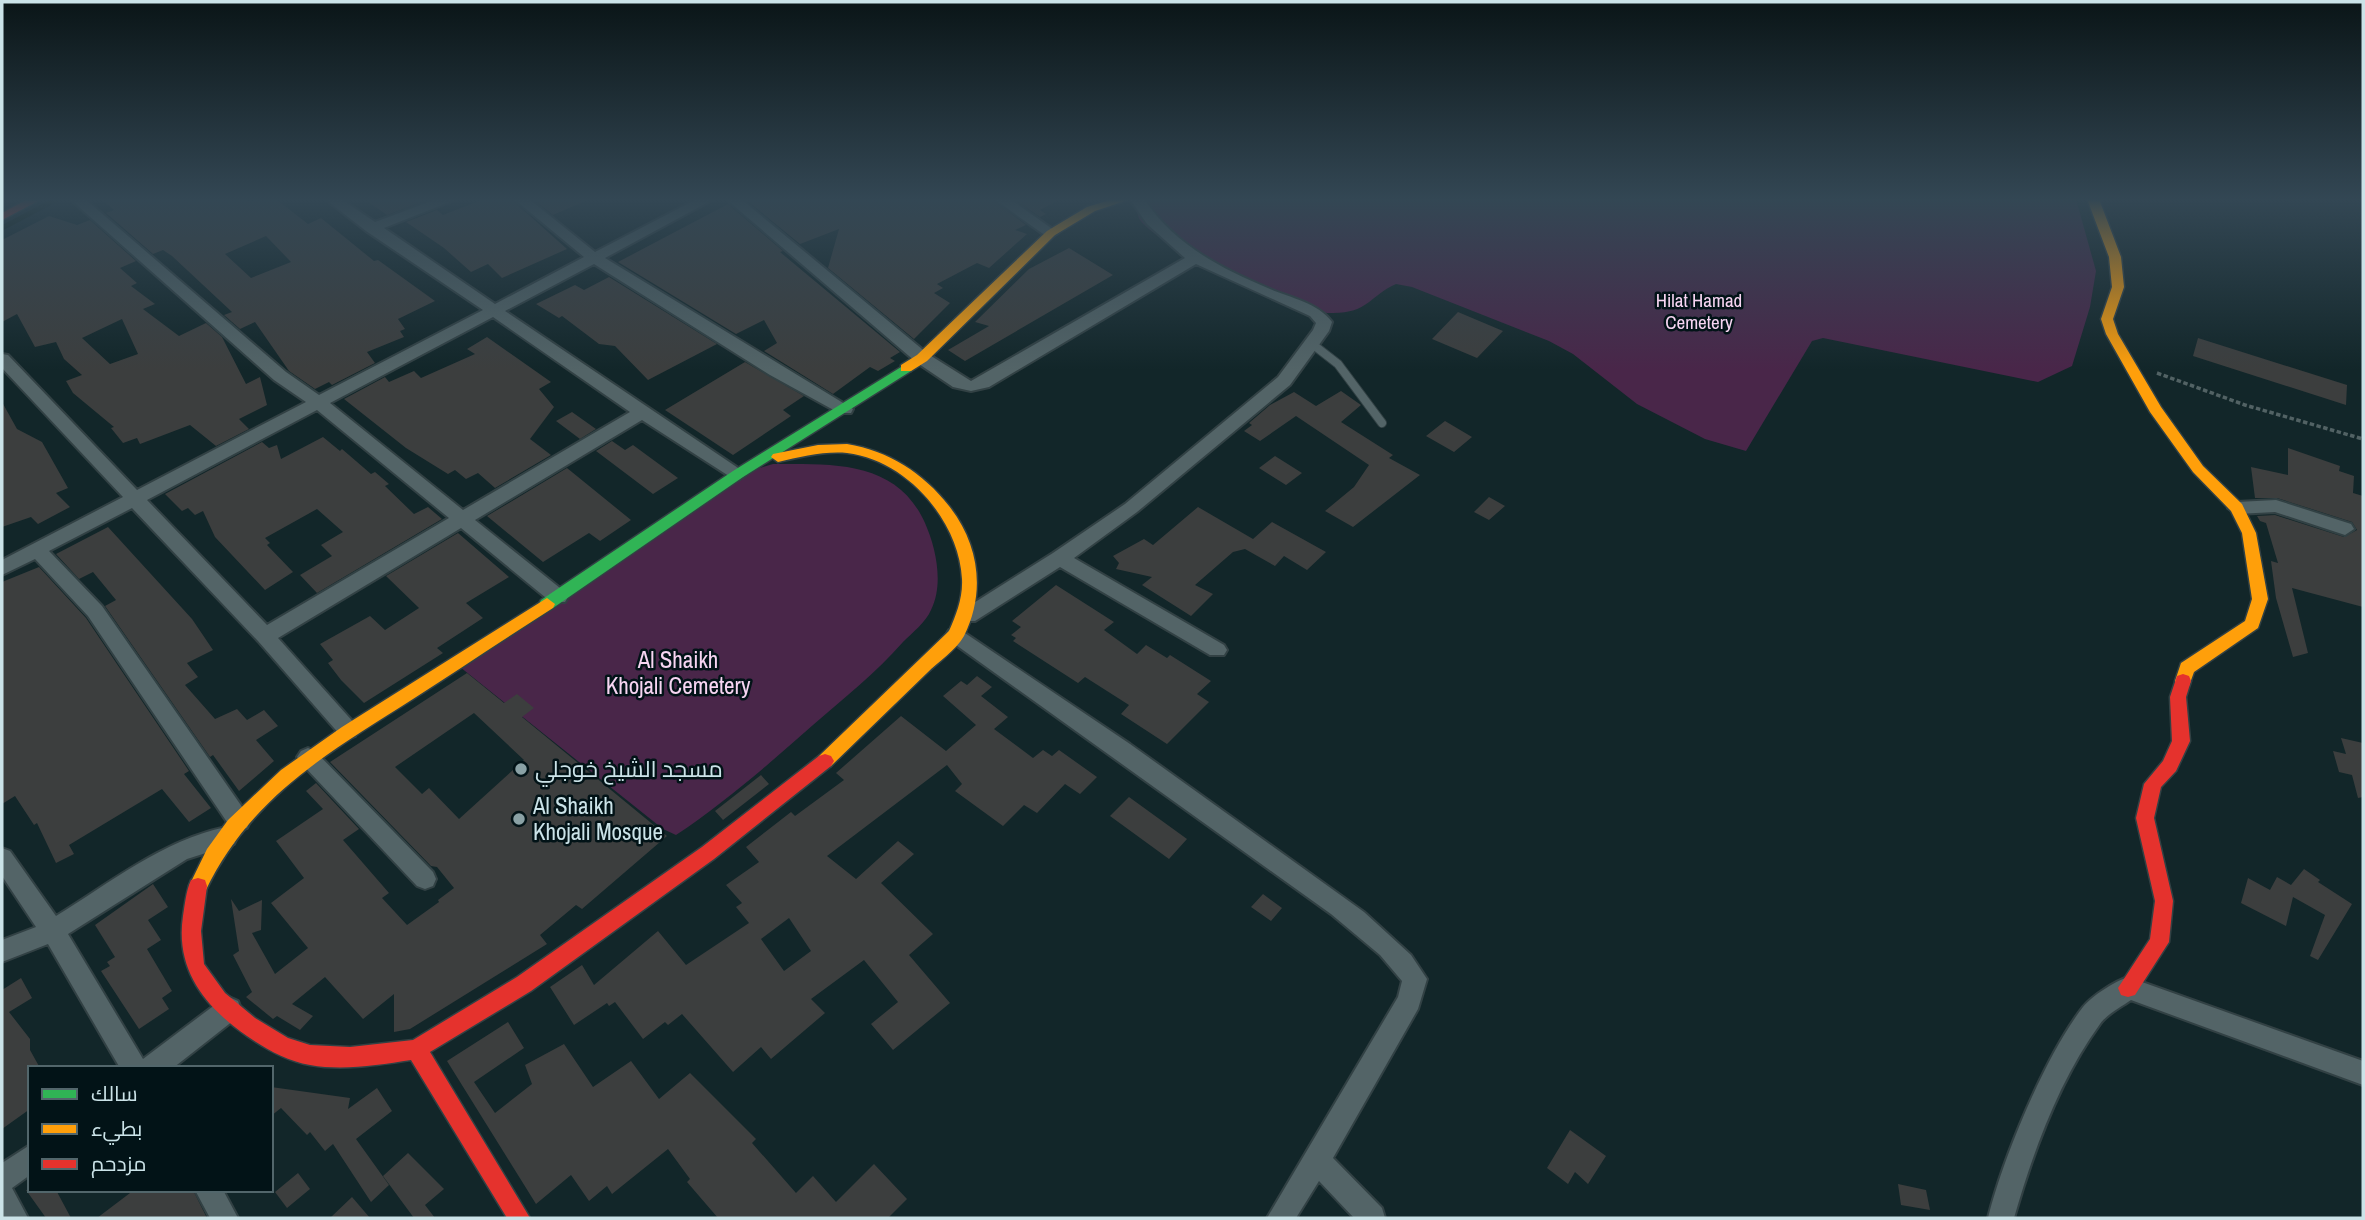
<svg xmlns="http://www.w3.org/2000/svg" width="2365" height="1220" font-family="'Archivo Narrow',Cairo,sans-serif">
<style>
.green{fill:#492649}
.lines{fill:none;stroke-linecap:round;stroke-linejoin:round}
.stream{stroke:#03170a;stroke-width:5}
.building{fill:#3c3e3e;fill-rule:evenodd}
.lane-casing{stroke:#324144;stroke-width:10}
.street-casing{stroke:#324144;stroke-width:4}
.fast-casing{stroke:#324144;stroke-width:3}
.slow-casing{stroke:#324144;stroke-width:3}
.jam-casing{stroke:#324144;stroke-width:3}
.path{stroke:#526264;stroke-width:3.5;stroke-dasharray:4.5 2.5;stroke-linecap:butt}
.lane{stroke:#536467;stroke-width:8}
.street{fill:#536467;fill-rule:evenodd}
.fast{fill:#30b455;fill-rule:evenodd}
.slow{fill:#ff9f0a;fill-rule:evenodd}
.jam{fill:#e5322d;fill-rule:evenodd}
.poi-dot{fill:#8aa1a5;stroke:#021317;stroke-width:2.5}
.labels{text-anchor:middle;stroke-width:5;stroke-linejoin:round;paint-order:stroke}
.far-park-label{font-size:19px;fill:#f7d5f2;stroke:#021317}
.park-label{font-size:23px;fill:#f7d5f2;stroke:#021317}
.poi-label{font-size:23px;fill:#cbe3e8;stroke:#021317;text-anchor:start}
</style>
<rect width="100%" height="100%" fill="#122629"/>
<path class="green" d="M1135 199H2076L2096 271 2090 307 2072 366 2038 382 1823 338 1812 341 1746 451 1705 439 1637 404 1573 354 1549 341 1412 287 1396 284C1369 296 1368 314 1330 313 1299 313 1158 246 1140 220 1137 215 1136 205 1135 199Z
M773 464C833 464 897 460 925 523 936 548 944 584 931 610 926 622 912 633 903 642 876 673 844 698 813 725 769 764 724 803 676 835L663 829 460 667 749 471Z"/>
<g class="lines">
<path class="stream" d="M2 228 57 199"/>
</g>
<path class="building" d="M101 199H243L247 201 276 199 308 224 321 218 374 261 378 260 435 301 398 319 405 329 400 331 404 337 367 352 375 363 332 385 329 382 315 389 289 371 255 322 240 329 224 315 232 312 172 256 163 250 153 254 106 213 114 210ZM266 236 291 262 251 278 225 254Z
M364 199H430L387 215Z
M484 199H511L567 249 502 278 488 264 471 272 444 248 406 222 437 210 443 215Z
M533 199H590L553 215Z
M745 199H992L1026 225 1015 230 1027 234 989 268 977 263 937 284 943 288 934 293 950 303 914 339 828 268 839 229 800 244Z
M1014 199H1060L1040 210 1046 214 1040 217Z
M728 204 783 251 780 252 900 352 890 358 895 361 878 371 870 367 833 394 764 351 777 343 764 320 736 334 618 262Z
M49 216 77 225 90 220 136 261 120 268 137 283 131 286 155 304 143 309 179 336 206 323 222 337 246 384 260 377 267 405 239 419 249 429 216 446 190 425 140 444 137 438 123 443 111 428 114 427 73 393 66 381 82 375 64 359 56 342 35 347 17 314 2 322V240ZM122 319 138 354 110 364 82 338Z
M1069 248 1113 275 965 361 948 350 989 326 975 322 1029 269Z
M609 277 717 344 648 380 615 346 599 344 562 316 559 318 536 304 575 285 584 290Z
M1458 312 1503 331 1477 358 1432 339Z
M487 337 551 382 539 389 554 407 530 439 551 455 495 488 478 473 466 479 455 470 448 474 406 448 344 399 385 377 389 382 414 371 421 378 475 354 467 349Z
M2198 338 2347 385 2346 405 2193 356Z
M745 362 804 396 783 410 791 416 733 455 665 410Z
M1341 391 1361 405 1341 422 1393 455 1389 458 1420 475 1353 527 1325 511 1354 487 1369 465 1296 416 1260 441 1244 431 1252 425 1249 423 1270 405 1294 392 1316 406Z
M2 402 17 429 42 442 68 488 56 493 70 507 38 524 31 517 2 527Z
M572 412 596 429 580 439 556 421Z
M1445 421 1472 437 1454 452 1426 436Z
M323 437 340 451 342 449 371 474 375 472 389 484 385 486 414 514 428 507 442 519 317 593 300 575 332 556 321 545 343 532 317 509 265 538 270 543 267 545 293 572 265 590 215 537 203 511 195 515 188 508 182 511 165 494 262 442 269 448 277 445 281 459Z
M612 441 625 450 633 445 678 478 653 494 596 451Z
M2288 448 2340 466 2339 471 2354 476 2353 493 2363 496V607L2292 588 2308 653 2293 657 2276 598 2271 561 2278 563 2266 523 2260 521 2257 516 2275 515 2344 537 2357 530 2352 522 2277 498H2255L2251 467 2288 475Z
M1275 456 1302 473 1286 485 1259 468Z
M567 468 631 520 600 541 589 533 543 562 487 516Z
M1489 497 1505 506 1489 520 1474 512Z
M1198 507 1253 539 1272 522 1326 552 1307 570 1284 556 1275 566 1245 549 1233 552 1195 585 1213 594 1191 616 1142 585 1152 577 1116 569 1119 563 1113 556 1144 539 1153 545Z
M108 527 192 619 213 650 187 663 198 677 185 685 215 719 237 709 247 720 264 710 278 726 256 740 274 761 239 791 213 755 210 757 105 606 116 600 93 572 79 579 56 554Z
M458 533 509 577 466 603 483 618 437 648 443 653 364 703 341 680 328 663 333 660 320 644 370 616 385 630 419 608 386 576Z
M39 567 86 618 189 771 184 774 211 808 189 822 162 789 69 845 74 854 56 863 37 823 34 825 15 796 2 804V582Z
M1056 585 1114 622 1104 630 1137 654 1146 645 1167 658 1170 655 1211 681 1197 694 1209 702 1167 744 1121 714 1129 705 1085 677 1078 683 1013 641 1016 638 1011 635 1021 627 1012 621Z
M467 673 504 703 517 694 534 708 522 717 667 836 582 909 576 905 540 935 547 944 410 1029 394 1032V994L363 1019 325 977 292 1004 313 1016 300 1030 277 1016 273 1019 246 997 252 992 233 955 239 951 231 899 239 911 262 900 261 930 252 933 275 974 308 948 271 903 304 878 276 841 323 809 306 791 316 783 359 829 343 840 389 893 382 898 407 925 439 902 438 900 454 888 437 867 431 866 330 762ZM474 713 524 760 459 819 429 788 422 794 395 767Z
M977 676 992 687 981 696 1008 717 994 729 1033 758 1043 750 1052 756 1059 750 1097 777 1080 794 1065 784 1037 813 1024 805 1003 826 955 791 962 784 947 765 827 856 856 879 898 841 914 854 881 883 933 934 909 955 950 1003 893 1050 871 1024 898 1002 864 960 811 999 825 1013 771 1059 761 1047 733 1072 682 1014 668 1025 665 1022 643 1039 615 1002 609 1006 607 1003 574 1025 550 987 582 965 594 985 658 931 686 965 749 923 736 907 742 903 726 885 759 862 746 847 791 812 795 816 844 780 836 773 901 716 946 751 976 725 943 696 961 681 967 685ZM789 918 811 951 784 971 761 939Z
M2341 738 2363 743V797L2358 798 2352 775 2339 772 2333 751 2346 754Z
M761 775 769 784 723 820 715 811Z
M1129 797 1187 839 1169 859 1110 816Z
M2304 869 2320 880 2318 882 2352 904 2318 960 2310 956 2325 915 2293 897 2286 926 2241 903 2248 878 2270 890 2277 877 2291 885Z
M153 884 168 907 148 920 161 940 147 949 172 991 162 998 169 1009 139 1029 101 971 110 966 107 962 115 957 95 925Z
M1263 894 1282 908 1271 921 1251 907Z
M21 978 32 998 9 1012 30 1039V1050L40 1068H30V1109L2 1129V990Z
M508 1022 524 1048 474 1082 495 1113 532 1084 525 1065 564 1044 593 1087 631 1061 659 1099 690 1073 756 1139 752 1143 796 1193 813 1176 836 1202 874 1164 907 1199 888 1218H718L687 1182 690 1179 668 1149 612 1194 607 1186 589 1201 571 1175 536 1204 447 1061Z
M271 1087 350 1098 348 1109 377 1088 392 1111 356 1139 389 1185 371 1202 333 1144 325 1151 310 1132 307 1135 281 1108 271 1116Z
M1570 1130 1606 1156 1588 1184 1575 1172 1568 1184 1547 1168Z
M408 1153 444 1189 425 1205 435 1218H414L383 1176Z
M298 1173 310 1189 287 1208 275 1192Z
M1898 1184 1926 1190 1930 1210 1901 1205Z
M26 1190H56L71 1218H46Z
M134 1190H193L207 1218H97Z
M352 1197 370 1218H330Z"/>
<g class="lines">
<g class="lane-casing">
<path id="lane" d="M1311 343 1338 364 1382 423"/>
</g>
<g class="street-casing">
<path id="street" d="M70 199H85L286 372 319 395 483 310 366 231 325 199H341L375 222 437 199H457L384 228 495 304 584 257 514 199H529L595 252 697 199H714L605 258 853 409 851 413H839L770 375 594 264 505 311 747 474 738 480 732 478 642 420 475 520 565 592 568 597 565 602H551L461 528 278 638 355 724 358 730 355 736 348 738 341 736 258 641 132 508 49 551 102 606 247 814 250 821 247 828 239 830 231 828 88 616 35 559 2 575V560L123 497 2 368V354L8 355 137 490 306 402 274 380ZM493 317 630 412 463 510 330 403ZM317 410 449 518 267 625 147 500Z
M726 199H741L928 354 971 381 1185 258 1147 224 1130 199H1144C1175 245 1220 268 1270 289 1291 298 1318 303 1332 322L1329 331 1290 385 1137 512 1074 558 1224 645 1227 650 1224 655H1210L1060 567 975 621H961L958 616 961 611 1053 553 1125 504 1278 377 1313 330 1316 323 1310 316 1196 264 989 387 971 391 953 387 916 362Z
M994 199H1010L1058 233 1051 237 1046 236Z
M2276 500 2351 524 2354 529 2345 535 2275 512 2237 514 2228 508 2237 502Z
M956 627 1130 744 1364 912 1411 955 1427 979 1418 1009 1333 1158 1382 1208 1385 1218H1354L1319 1181 1296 1218H1267L1398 997 1402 981 1380 955 1331 914 949 640 946 635 949 630Z
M308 748 315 751 433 872 436 879 433 886 425 889 417 886 301 763 297 757 301 751Z
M226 827 234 830 237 837 234 844 187 859 68 934 143 1059 220 1001 229 997 238 1001 241 1009 238 1017 173 1068H120L48 944 2 962V940L36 927 2 876V848L10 851 56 916C110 883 163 840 226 827Z
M2128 977 2363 1061V1085L2131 1000C2121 1007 2107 1014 2100 1024 2059 1080 2033 1152 2014 1218H1988C2003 1158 2045 1056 2083 1007 2093 995 2114 982 2128 977Z
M30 1145V1175L12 1188 28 1218H2V1163Z
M195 1190H223L238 1218H210Z"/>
</g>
<g class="fast-casing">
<path id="fast" d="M906 364 913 368 911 371 743 477 553 608H541L539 604 541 600 733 471Z"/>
</g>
<g class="slow-casing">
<path id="slow" d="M1113 199H1131L1095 211 1055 235 927 361 911 371H901V365L917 355 1047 231 1087 207Z
M2087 199H2099L2121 257 2124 287 2113 319 2118 334 2161 407 2203 466 2242 504 2256 533 2268 599 2258 628 2194 672 2189 686H2177L2175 681 2181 663 2245 621 2252 599 2242 533 2231 511 2193 472 2150 412 2106 334 2101 319 2112 287 2109 257Z
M847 444C889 451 923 473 949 506 979 544 986 592 964 636 956 650 938 662 927 673 895 704 863 735 831 766L825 768 819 766 816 761 819 756 949 631C956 615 963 598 962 579 959 521 907 460 847 453 824 451 801 457 778 462L771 457 773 454 818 445Z
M547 598 555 604 553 608C506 638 460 669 413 699 328 753 250 797 205 892L198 894 191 892 189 886 207 849 228 820 281 770 342 727Z"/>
</g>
<g class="jam-casing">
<path id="jam" d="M28 199H42L2 220V213Z
M2183 674 2189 676 2191 681 2186 697 2190 741 2176 771 2161 787 2154 818 2173 901 2169 942 2135 995 2128 997 2121 995 2118 988 2150 939 2155 901 2136 818 2144 784 2163 761 2172 741 2170 697 2177 676Z
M825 754 831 756 834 761 831 766 714 859 531 991 430 1052 530 1218H507L411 1060C378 1065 343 1071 310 1065 287 1061 266 1049 247 1036 205 1007 175 970 183 916 185 904 186 891 191 880L198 878 205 880 207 886 201 931 204 964 225 993 255 1018 288 1038 310 1045 350 1047 413 1040 517 977 702 847 819 756Z"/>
</g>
<path class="path" d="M2157 373 2245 405 2363 439"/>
<use href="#lane" class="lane"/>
<use href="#street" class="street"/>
<use href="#fast" class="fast"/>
<use href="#slow" class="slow"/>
<use href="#jam" class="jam"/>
</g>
<linearGradient id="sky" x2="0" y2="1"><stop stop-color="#0a1517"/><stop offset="0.54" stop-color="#334754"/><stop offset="1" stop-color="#334754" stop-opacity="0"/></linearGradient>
<rect width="2365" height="370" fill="url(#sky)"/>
<g class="poi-dot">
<circle cx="521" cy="769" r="7"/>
<circle cx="519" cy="819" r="7"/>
</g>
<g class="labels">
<g class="far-park-label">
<text x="1699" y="307">Hilat Hamad<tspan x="1699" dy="22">Cemetery</tspan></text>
</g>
<g class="park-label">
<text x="678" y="668">Al Shaikh<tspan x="678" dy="26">Khojali Cemetery</tspan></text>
</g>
<g class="poi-label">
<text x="535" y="777">مسجد الشيخ خوجلي</text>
<text x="533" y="814">Al Shaikh<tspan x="533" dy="26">Khojali Mosque</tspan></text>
</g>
</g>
<rect width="2365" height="1220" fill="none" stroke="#cbe3e8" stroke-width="7"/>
<rect x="28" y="1066" width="245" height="126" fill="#021317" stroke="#52666b" stroke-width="2"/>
<rect x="42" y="1089" width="35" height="10" fill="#30b455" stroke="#52666b" stroke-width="2"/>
<text x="91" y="1101" font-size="21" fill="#cbe3e8">سالك</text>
<rect x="42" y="1124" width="35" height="10" fill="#ff9f0a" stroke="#52666b" stroke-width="2"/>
<text x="91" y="1136" font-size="21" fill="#cbe3e8">بطيء</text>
<rect x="42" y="1159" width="35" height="10" fill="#e5322d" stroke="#52666b" stroke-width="2"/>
<text x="91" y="1171" font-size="21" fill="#cbe3e8">مزدحم</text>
</svg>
